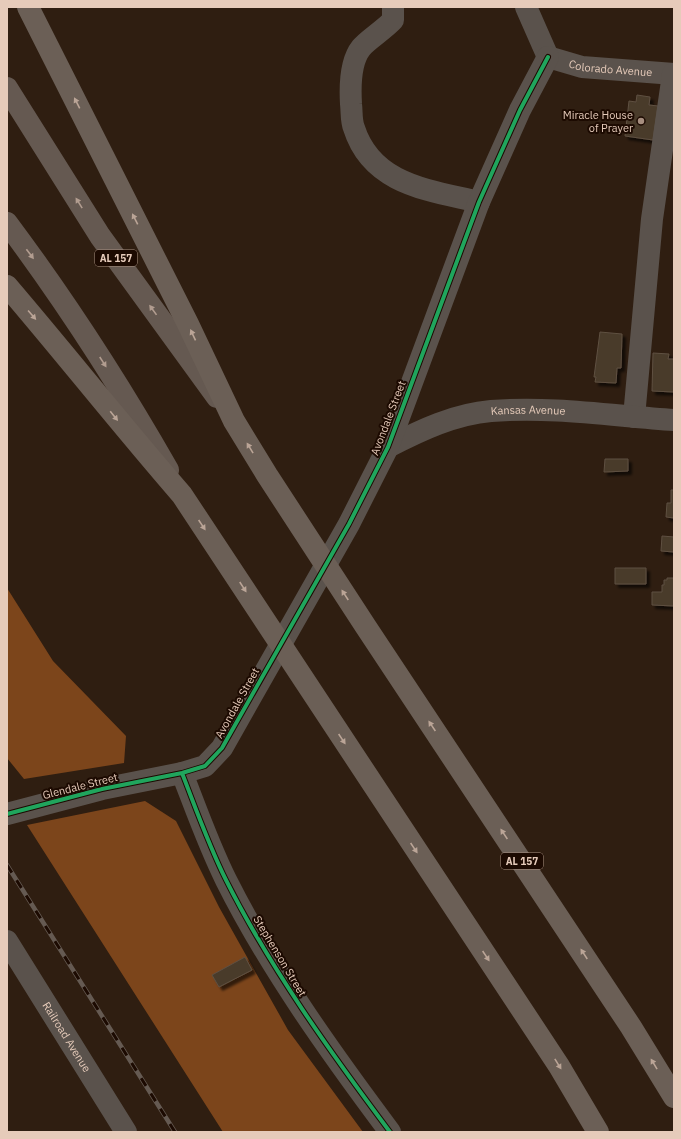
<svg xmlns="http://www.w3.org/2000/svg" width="681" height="1139" font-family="'IBM Plex Sans',sans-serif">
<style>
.forest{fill:#7c451b}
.building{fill:#483a2b;stroke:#5f5041;filter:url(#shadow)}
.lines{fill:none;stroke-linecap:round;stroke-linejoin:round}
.minor{stroke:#5a524c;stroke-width:22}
.major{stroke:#655951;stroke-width:22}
.highway{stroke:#6b5f56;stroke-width:22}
.rail-casing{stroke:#655a52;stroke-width:4.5}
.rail{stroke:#1c0a01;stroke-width:3;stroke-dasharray:9;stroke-linecap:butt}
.cycleway-casing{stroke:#1c0a01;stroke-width:6}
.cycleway{stroke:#20a55d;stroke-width:4}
.oneway{fill:#bba597}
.oneway2{fill:#b29d90}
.poi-dot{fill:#a68e7f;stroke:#1c0a01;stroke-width:1.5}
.labels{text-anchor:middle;stroke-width:4;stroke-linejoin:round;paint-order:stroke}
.shield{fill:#1c0a01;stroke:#a99182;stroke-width:1}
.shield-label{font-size:10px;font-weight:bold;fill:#e6cbba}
.street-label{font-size:11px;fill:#e6cbba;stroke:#1c0a01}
.poi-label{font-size:11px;fill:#e6cbba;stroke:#1c0a01;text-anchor:end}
</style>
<defs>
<filter id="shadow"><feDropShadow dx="3.5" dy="3.5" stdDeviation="1" flood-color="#0009"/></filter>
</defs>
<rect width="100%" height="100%" fill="#2f1e11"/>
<path class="forest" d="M7 588 53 661 126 736 124 763 24 779 7 758Z
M145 801 176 821 219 907 288 1030 363 1132H223L27 825Z"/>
<path class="building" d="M637 95 650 97 649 105 658 106 653 140 625 136 629 101 636 102Z
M600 332 622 334 621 368H617L616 383 595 382 596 377H594Z
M653 353 669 354 668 359H674V392L652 391Z
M605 459H628V471L604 472Z
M671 490H674V518L666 517 667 503H671Z
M662 536 674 537V563V552L661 551Z
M615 568H646V584H615Z
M667 578H674V606L652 605V592H662V585H664V580H667Z
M245 957 252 970 219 987 212 975Z"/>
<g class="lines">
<g class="minor">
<path d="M393 7V20C385 29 366 41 361 48 350 62 350 87 351 104 352 112 351 121 354 128 372 185 429 190 479 202"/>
<path d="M526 7 548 57"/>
<path id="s1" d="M548 57 582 67 674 74"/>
<path d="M634 417 652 219 673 74"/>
<path id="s2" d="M388 447C421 430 455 414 491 411 552 406 614 416 674 420"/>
<path d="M182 773C196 809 209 846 226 880 270 968 331 1053 390 1132"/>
<path d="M7 814 102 789 182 773 205 766 222 748 349 524 388 447 479 202 520 110 548 57"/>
<path id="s3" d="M7 941 126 1132"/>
</g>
<path class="major" d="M7 88 100 236 217 397
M7 223C66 302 119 384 168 470"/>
<path class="highway" d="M28 7 188 324 234 421 267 475 366 627 631 1027 674 1097
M7 286C66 355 122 426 182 495L559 1066 598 1132"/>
<g class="rail-casing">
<path id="rail" d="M7 865 175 1132"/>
</g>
<use href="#rail" class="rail"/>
<g class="cycleway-casing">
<path id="cycleway" d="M182 773C196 809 209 846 226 880 270 968 331 1053 390 1132
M7 814 102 789 182 773 205 766 222 748 349 524 388 447 479 202 520 110 548 57"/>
</g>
<use href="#cycleway" class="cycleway"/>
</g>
<defs><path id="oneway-solid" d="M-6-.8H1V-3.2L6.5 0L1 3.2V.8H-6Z"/></defs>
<g class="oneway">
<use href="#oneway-solid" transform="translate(77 103) rotate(-117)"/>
<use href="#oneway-solid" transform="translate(135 219) rotate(-117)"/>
<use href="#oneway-solid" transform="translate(32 315) rotate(49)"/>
<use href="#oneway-solid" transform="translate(193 335) rotate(-115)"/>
<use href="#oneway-solid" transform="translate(114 416) rotate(51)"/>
<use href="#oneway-solid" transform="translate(250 448) rotate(-121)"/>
<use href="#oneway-solid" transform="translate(202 525) rotate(56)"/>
<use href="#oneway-solid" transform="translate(243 587) rotate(57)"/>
<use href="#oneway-solid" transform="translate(345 595) rotate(-123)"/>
<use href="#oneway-solid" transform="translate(432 726) rotate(-124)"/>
<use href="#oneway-solid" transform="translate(342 739) rotate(56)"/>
<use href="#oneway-solid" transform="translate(504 834) rotate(-124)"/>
<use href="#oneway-solid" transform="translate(414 848) rotate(56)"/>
<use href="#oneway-solid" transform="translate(584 954) rotate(-123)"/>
<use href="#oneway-solid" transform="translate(486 956) rotate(56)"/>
<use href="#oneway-solid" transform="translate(558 1064) rotate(58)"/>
<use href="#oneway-solid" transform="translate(654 1064) rotate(-121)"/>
</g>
<g class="oneway2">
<use href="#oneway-solid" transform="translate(79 203) rotate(-122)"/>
<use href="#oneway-solid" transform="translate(30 254) rotate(53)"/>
<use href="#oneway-solid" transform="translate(153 310) rotate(-126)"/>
<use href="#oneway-solid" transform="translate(103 362) rotate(57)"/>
</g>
<circle class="poi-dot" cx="641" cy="121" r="4"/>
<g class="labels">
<g class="shield">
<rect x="95" y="250" width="42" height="16" rx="3"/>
<rect x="501" y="853" width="42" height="16" rx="3"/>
</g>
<g class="shield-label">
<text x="116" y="262">AL 157</text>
<text x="522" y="865">AL 157</text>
</g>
<g class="street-label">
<text dy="4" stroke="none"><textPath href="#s1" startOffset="64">Colorado Avenue</textPath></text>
<text dy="4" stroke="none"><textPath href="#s2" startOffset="147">Kansas Avenue</textPath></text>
<text transform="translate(388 418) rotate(-69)" y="4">Avondale Street</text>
<text transform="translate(237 703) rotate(-61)" y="4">Avondale Street</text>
<text transform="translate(80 786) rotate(-14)" y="4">Glendale Street</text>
<text transform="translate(280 956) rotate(59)" y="4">Stephenson Street</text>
<text dy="4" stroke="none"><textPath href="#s3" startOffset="113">Railroad Avenue</textPath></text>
</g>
<g class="poi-label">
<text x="633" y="119">Miracle House<tspan x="633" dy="13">of Prayer</tspan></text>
</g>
</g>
<rect width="681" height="1139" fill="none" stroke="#e6cbba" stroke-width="16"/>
</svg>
